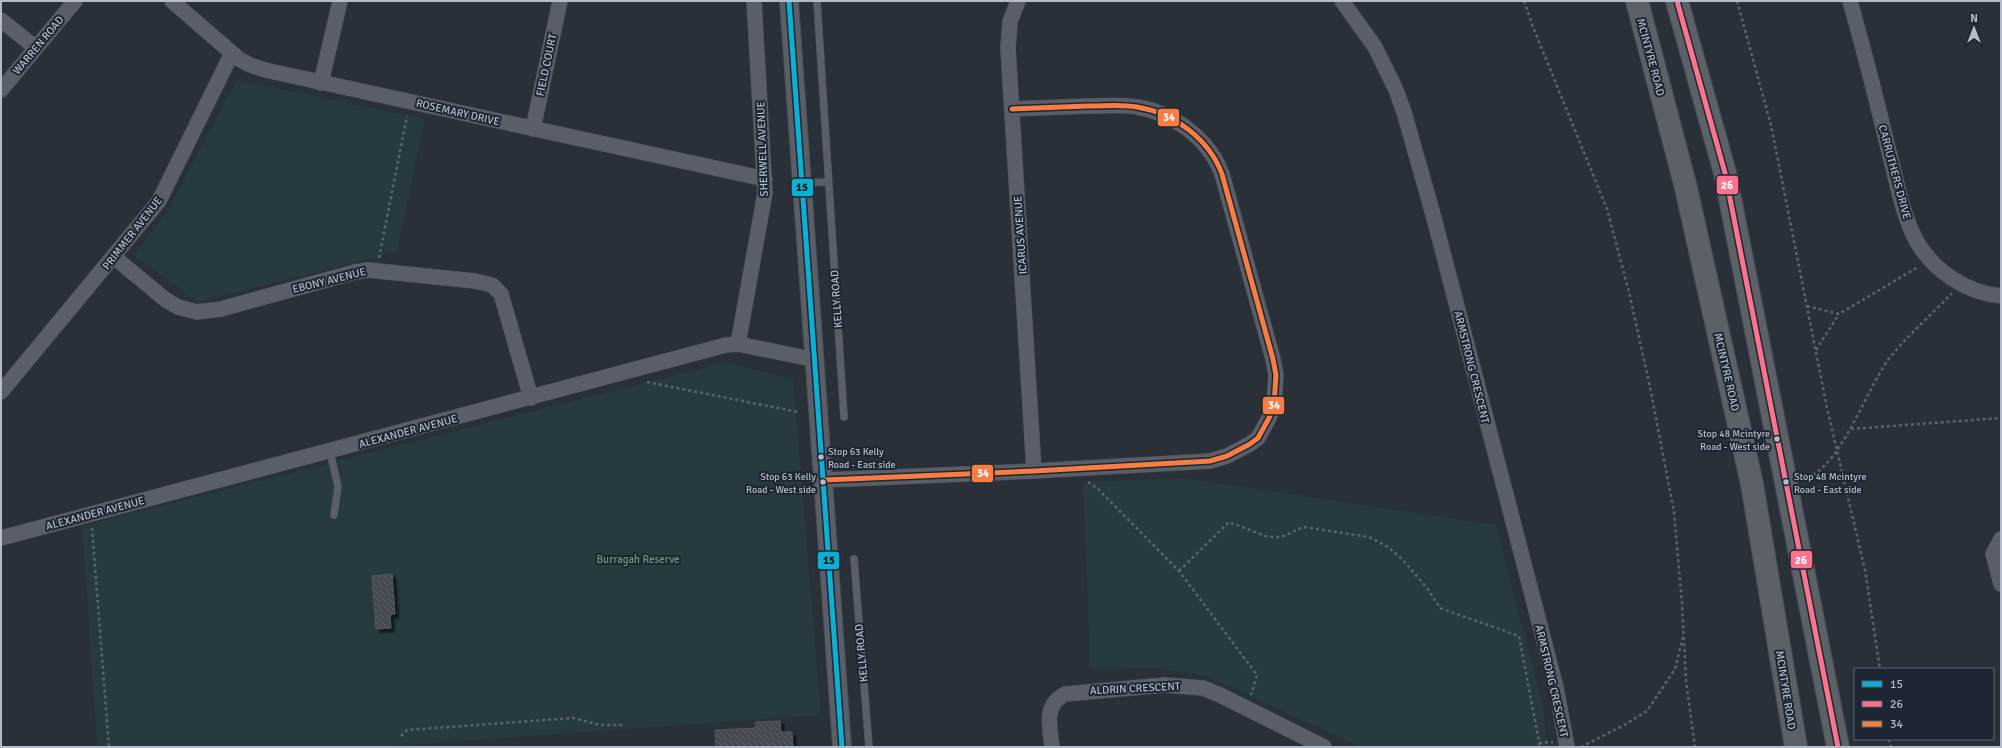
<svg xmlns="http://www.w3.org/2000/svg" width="2002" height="748" font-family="Signika,sans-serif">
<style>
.green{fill:#273a3e}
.building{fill:url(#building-back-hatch);stroke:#52575f;filter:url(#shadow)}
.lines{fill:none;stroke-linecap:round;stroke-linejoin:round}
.service-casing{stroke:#484c53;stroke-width:8}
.minor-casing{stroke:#484c53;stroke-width:16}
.tertiary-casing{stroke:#484c53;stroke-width:20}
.primary-casing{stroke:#484c55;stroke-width:24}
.path{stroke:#5d636a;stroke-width:2.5;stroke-dasharray:3 3;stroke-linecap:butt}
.service{stroke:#5a5e66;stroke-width:7}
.minor{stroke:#5a5e66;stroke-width:15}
.tertiary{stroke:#5a5e66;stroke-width:18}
.primary{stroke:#5c6168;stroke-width:22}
.bus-1-casing{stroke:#1d2633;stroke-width:8}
.bus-2-casing{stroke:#1d2633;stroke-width:8}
.bus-3-casing{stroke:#1d2633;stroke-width:8}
.bus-1{stroke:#0dafd3;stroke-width:5}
.bus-2{stroke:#fc738d;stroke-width:5}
.bus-3{stroke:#f77d43;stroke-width:5}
.bus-dot{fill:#b4bcc9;stroke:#1d2633;stroke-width:1.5}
.labels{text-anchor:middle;stroke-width:4;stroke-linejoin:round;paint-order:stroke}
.bus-label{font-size:10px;fill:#b4bcc9;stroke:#1d2633;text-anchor:end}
.street-label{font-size:11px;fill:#b4bcc9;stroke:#1d2633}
.park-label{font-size:11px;fill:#6b9a76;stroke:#1d2633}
.line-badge{stroke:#1d2633;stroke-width:1.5}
.badge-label{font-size:11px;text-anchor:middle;font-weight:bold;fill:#fff}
.pale-badge-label{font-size:11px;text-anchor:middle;font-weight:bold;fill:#111}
</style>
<defs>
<pattern id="building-back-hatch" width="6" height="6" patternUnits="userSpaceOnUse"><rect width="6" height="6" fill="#444950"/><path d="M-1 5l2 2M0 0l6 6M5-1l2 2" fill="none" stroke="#5d6168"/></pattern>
<filter id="shadow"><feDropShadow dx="3.5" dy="3.5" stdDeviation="1" flood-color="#0009"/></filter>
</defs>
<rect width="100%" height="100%" fill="#2a3038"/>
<path class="green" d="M237 80 425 119 397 252 198 302 134 255 167 212Z
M726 362 793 379 821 715 381 747H97L82 526Z
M1185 478 1496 525 1544 710 1547 747H1361L1206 676 1153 668 1090 670 1083 482Z"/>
<path class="building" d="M392 574 395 614 390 615 391 628 376 629 372 576Z
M780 721 781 732H792L793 747H716L715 730 756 728 755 722Z"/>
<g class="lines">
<g class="service-casing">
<path id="service" d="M817 1 844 417
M802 183 829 182
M330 451 338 487 334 515
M854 559 869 747"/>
</g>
<g class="minor-casing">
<path id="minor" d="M172 1 239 59 250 65 265 70 765 179
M1018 1 1010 22 1008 48 1034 471
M1342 1 1375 47 1396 90 1404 112 1434 218 1556 687 1567 747
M1850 1C1864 51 1877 101 1889 152 1897 181 1902 215 1917 242 1934 271 1967 293 2001 296
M1 20 36 48
M321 83 340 1
M1 90 75 1
M533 129 560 1
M114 257 166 300 178 307 197 312 221 309 355 272 368 270 475 281 492 285 501 294 531 398
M738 344 765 193 754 1
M1 392 159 201 232 53
M824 480 1034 471 1210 461 1227 456 1250 444 1258 438 1269 418 1274 405 1276 375 1273 359 1222 174C1209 139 1174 113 1137 107 1121 104 1105 106 1088 106 1063 107 1038 108 1012 109
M1 538 726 345 738 344 816 360
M2001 539 1993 554 2001 584
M1052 747C1050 725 1043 706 1065 694L1165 685 1203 688 1220 695 1324 747"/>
</g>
<g class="tertiary-casing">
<path id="tertiary" d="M789 1 842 747"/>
</g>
<g class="primary-casing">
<path id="primary" d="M1637 1 1686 188 1752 484 1796 747
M1677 1 1725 173 1838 747"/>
</g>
<path class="path" d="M1524 1 1533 27 1607 209 1629 292 1650 387 1674 512 1682 603 1686 681 1695 747
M1737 1 1771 125 1827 408 1865 570 1880 669
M379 258 407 116
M1807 306 1839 314 1918 267
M1816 350 1839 314
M647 382 798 412
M1851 429 2001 418
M1802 479C1838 474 1867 388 1888 360 1905 338 1932 314 1952 293
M1088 482 1098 489 1179 571 1257 675 1251 695
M92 528 109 747
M1179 571 1229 522 1268 537H1281L1303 527 1369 537 1388 547 1402 559 1427 588 1440 608 1519 636 1540 747
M401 736 407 730 573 718 600 725H622
M1889 739 1891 747
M1539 743 1553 742
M1581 747 1626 724 1647 711 1675 669 1683 637"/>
<use href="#service" class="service"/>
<use href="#minor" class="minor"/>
<use href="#tertiary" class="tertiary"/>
<use href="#primary" class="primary"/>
<g class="bus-1-casing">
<path id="bus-1" d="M789 1 842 747"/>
</g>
<g class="bus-2-casing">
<path id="bus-2" d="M1677 1 1725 173 1838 747"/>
</g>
<g class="bus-3-casing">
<path id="bus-3" d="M824 480 1034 471 1210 461 1227 456 1250 444 1258 438 1269 418 1274 405 1276 375 1273 359 1222 174C1209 139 1174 113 1137 107 1121 104 1105 106 1088 106 1063 107 1038 108 1012 109"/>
</g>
<use href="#bus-1" class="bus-1"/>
<use href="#bus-2" class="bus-2"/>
<use href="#bus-3" class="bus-3"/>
</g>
<g class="bus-dot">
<circle cx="1777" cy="439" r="3.5"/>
<circle cx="821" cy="457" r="3.5"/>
<circle cx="823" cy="482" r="3.5"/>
<circle cx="1786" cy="482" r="3.5"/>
</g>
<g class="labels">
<g class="bus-label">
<text x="1770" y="437">Stop 48 Mcintyre<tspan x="1770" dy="13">Road - West side</tspan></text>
<text x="828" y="455" text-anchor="start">Stop 63 Kelly<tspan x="828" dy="13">Road - East side</tspan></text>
<text x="816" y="480">Stop 63 Kelly<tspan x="816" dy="13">Road - West side</tspan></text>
<text x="1794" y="480" text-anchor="start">Stop 48 Mcintyre<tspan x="1794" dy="13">Road - East side</tspan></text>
</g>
<g class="street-label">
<text transform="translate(38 45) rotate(-50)" y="4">WARREN ROAD</text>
<text transform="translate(1651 57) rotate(75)" y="4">MCINTYRE ROAD</text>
<text transform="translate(546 65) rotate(-78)" y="4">FIELD COURT</text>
<text transform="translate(458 112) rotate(13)" y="4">ROSEMARY DRIVE</text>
<text transform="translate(762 149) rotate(-92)" y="4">SHERWELL AVENUE</text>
<text transform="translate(1895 172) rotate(75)" y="4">CARRUTHERS DRIVE</text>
<text transform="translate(132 233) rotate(-52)" y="4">PRIMMER AVENUE</text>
<text transform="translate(1020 235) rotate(-94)" y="4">ICARUS AVENUE</text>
<text transform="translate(329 280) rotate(-14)" y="4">EBONY AVENUE</text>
<text transform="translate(836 299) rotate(-94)" y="4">KELLY ROAD</text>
<text transform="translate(1472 367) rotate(76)" y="4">ARMSTRONG CRESCENT</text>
<text transform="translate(1727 372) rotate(77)" y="4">MCINTYRE ROAD</text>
<text transform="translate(408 431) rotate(-15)" y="4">ALEXANDER AVENUE</text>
<text transform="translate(95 513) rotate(-15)" y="4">ALEXANDER AVENUE</text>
<text transform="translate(861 653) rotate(-95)" y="4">KELLY ROAD</text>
<text transform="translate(1552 681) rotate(77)" y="4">ARMSTRONG CRESCENT</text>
<text transform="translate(1135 688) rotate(-3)" y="4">ALDRIN CRESCENT</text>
<text transform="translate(1786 690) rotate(81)" y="4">MCINTYRE ROAD</text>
</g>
<g class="park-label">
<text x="638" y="563">Burragah Reserve</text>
</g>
</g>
<g class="line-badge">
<rect x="1157" y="108" width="23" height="19" rx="4" fill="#f77d43"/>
<rect x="1716" y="175" width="23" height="20" rx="4" fill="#fc738d"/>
<rect x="791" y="178" width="23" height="19" rx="4" fill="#0dafd3"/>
<rect x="1262" y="396" width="23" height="19" rx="4" fill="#f77d43"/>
<rect x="971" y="464" width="23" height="19" rx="4" fill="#f77d43"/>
<rect x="1790" y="550" width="23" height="19" rx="4" fill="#fc738d"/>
<rect x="817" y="551" width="23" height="19" rx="4" fill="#0dafd3"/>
</g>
<g class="badge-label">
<text x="1169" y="121">34</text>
<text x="1727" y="189">26</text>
<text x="1274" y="409">34</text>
<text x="983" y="477">34</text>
<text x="1801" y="564">26</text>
</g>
<g class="pale-badge-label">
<text x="802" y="191">15</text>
<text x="829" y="564">15</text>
</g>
<rect width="2002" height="748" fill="none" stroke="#b4bcc9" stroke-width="4"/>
<rect x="1854" y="668" width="140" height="72" fill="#1d2633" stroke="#59626f"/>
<rect x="1862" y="681" width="20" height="6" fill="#0dafd3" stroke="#59626f"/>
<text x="1890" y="688" font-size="12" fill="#b4bcc9">15</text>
<rect x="1862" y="701" width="20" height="6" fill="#fc738d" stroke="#59626f"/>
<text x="1890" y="708" font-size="12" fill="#b4bcc9">26</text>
<rect x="1862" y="721" width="20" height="6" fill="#f77d43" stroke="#59626f"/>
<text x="1890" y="728" font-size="12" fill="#b4bcc9">34</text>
<g transform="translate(1974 28)" stroke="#1d2633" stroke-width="3" paint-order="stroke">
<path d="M0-3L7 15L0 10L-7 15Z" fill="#b4bcc9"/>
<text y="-6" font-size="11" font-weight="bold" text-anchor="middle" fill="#b4bcc9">N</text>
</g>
</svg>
